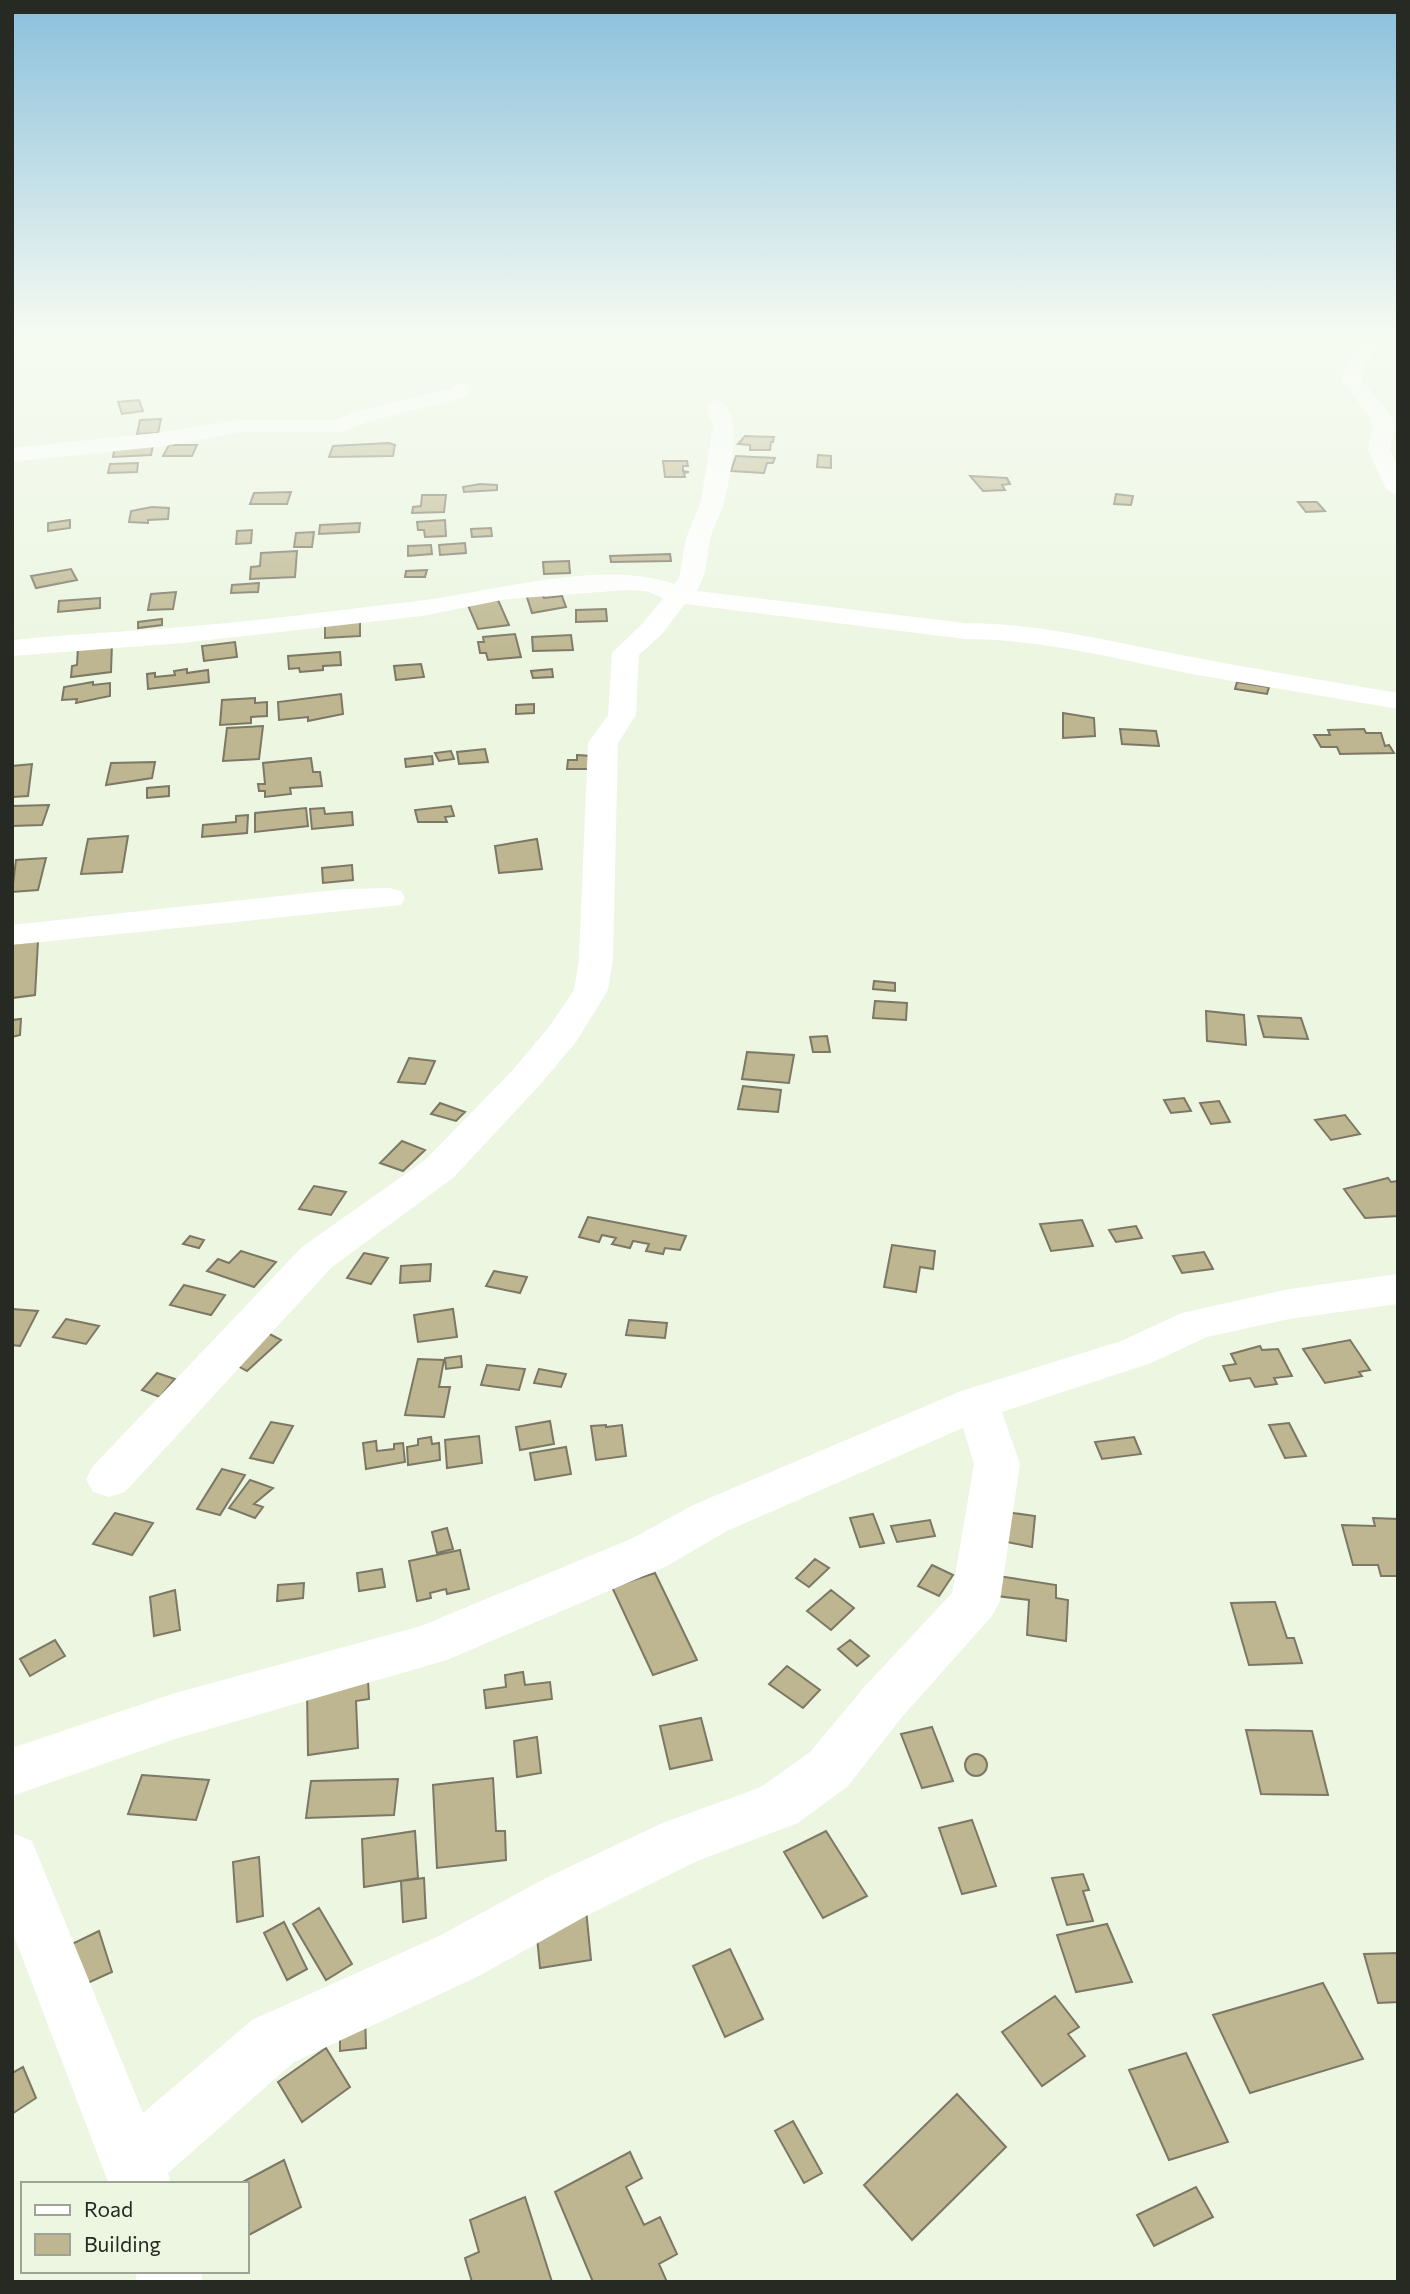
<svg xmlns="http://www.w3.org/2000/svg" width="1410" height="2294" font-family="Commissioner,sans-serif">
<style>
.building{fill:#bdb690;stroke:#7c7865;stroke-width:2}
.lines{fill:none;stroke-linecap:round;stroke-linejoin:round}
.minor{fill:#fff;fill-rule:evenodd}
</style>
<rect width="100%" height="100%" fill="#ecf6e1"/>
<path class="building" d="M139 400 143 411 122 414 118 402Z
M161 419 158 433 137 434 140 420Z
M745 436 774 437 773 442H771L770 450H750V445L738 444Z
M389 443 395 445 393 456 329 457 333 446Z
M153 445 151 455 113 457 115 447Z
M169 445H197L192 456H163Z
M818 455 831 456V468L817 467Z
M736 456 775 458 773 463H767L764 473 731 471Z
M663 461H687L688 466H683V471L689 472 684 473 685 477H665Z
M138 463 137 472 108 473 110 464Z
M970 476 1007 478 1010 484 1002 485 1005 490 983 491Z
M480 484 497 485V490L464 492 463 487Z
M291 492 287 504H250L254 493Z
M1116 494 1133 496 1131 505 1114 504Z
M422 495H446L444 512 412 513 413 507 421 506Z
M1298 502H1317L1325 511 1306 512Z
M152 507 169 508 168 519 148 520V523L129 522 131 511Z
M70 520V528L48 531V523Z
M445 520 446 536 425 537 424 530H418L417 522Z
M360 523 359 532 319 534 320 525Z
M491 528 492 536 472 537 471 529Z
M252 530 251 543 236 544 237 531Z
M314 532 312 547H294L296 533Z
M465 543 466 553 440 555 439 545Z
M431 545 432 554 408 556V546Z
M297 551 295 577 250 579 251 567 260 566 261 553Z
M670 554 671 561 611 562 610 556Z
M569 561 570 573 544 574 543 562Z
M71 569 77 580 36 588 31 576Z
M427 570 425 577H405L406 571Z
M259 583 258 592 231 593 232 585Z
M176 592 173 609 148 610 151 594Z
M542 592 544 598 562 596 566 607 532 613 526 594Z
M100 598V608L58 612 59 601Z
M498 600 509 625 478 629 467 603Z
M606 609 607 621 576 622V610Z
M162 619V625L138 628V622Z
M360 621V636L325 638V623Z
M515 634 521 657 488 660 486 653H480L478 642H484L483 637Z
M571 635 573 650 533 651 532 637Z
M235 642 237 657 204 661 202 646Z
M112 643 111 672 71 677 72 666 77 665 78 647Z
M340 652 341 665 323 666V670L300 672 299 668 289 669 288 656Z
M421 664 424 677 396 680 394 666Z
M187 669V673L208 670 209 682 148 689 147 674 155 673V677L175 675 174 671Z
M552 669 553 677 533 678 531 671Z
M93 682V685L110 683V696L76 703 77 699 62 700 64 687Z
M1237 682 1269 687 1267 694 1235 689Z
M341 694 343 714 308 721V717L279 720 278 702Z
M255 698V703L267 702V716L251 717V723L220 725 222 700Z
M534 704V713L516 714V705Z
M1063 713 1094 718 1095 736 1063 738Z
M263 726 259 759 223 761 227 728Z
M1120 729 1156 731 1159 746 1122 744Z
M1364 729 1366 733H1381L1385 746 1389 745 1394 753 1340 754 1337 747H1321L1314 735H1330L1328 730Z
M485 749 488 762 459 764 457 752Z
M451 751 454 759 439 761 435 753Z
M577 755 591 756 589 769H567L568 760H577Z
M432 756 433 764 406 767 405 759Z
M311 758 313 772H320L322 786 290 788 291 794 265 797V791H259L258 784H265L263 763Z
M155 762 152 778 106 785 111 763Z
M32 764 28 796 12 797V766Z
M169 786V796L147 798V788Z
M49 805 42 825 12 826V806Z
M451 806 454 816 445 817 447 822H418L415 810Z
M306 808 308 826 255 832V813Z
M324 808 325 814 352 812 353 825 312 829 310 809Z
M248 815 247 833 202 837 203 825 236 822V816Z
M128 836 122 872 81 874 88 839Z
M537 839 542 869 499 873 495 846Z
M46 858 38 890 12 892 16 860Z
M352 865 353 880 323 883 322 868Z
M38 941 35 995 12 998V944Z
M874 981 895 983V991L873 989Z
M875 1001 907 1003 906 1020 873 1018Z
M1206 1011 1244 1015 1246 1045 1207 1041Z
M1258 1016 1301 1018 1308 1039 1264 1037Z
M21 1019 20 1035 12 1037V1020Z
M827 1036 830 1052H813L810 1037Z
M747 1052 794 1055 789 1083 742 1079Z
M409 1058 435 1061 425 1084 398 1082Z
M743 1086 781 1090 778 1112 738 1109Z
M1184 1098 1191 1111 1171 1113 1164 1100Z
M1219 1101 1230 1122 1211 1124 1200 1103Z
M440 1103 465 1112 456 1121 431 1114Z
M1345 1115 1360 1134 1331 1140 1315 1120Z
M402 1141 425 1150 403 1171 380 1163Z
M1388 1178 1391 1182 1398 1181V1216L1365 1218 1344 1189Z
M314 1186 346 1192 331 1215 299 1209Z
M588 1217 686 1236 680 1250 665 1248 663 1254 646 1251 649 1244 633 1241 630 1248 612 1244 616 1238 602 1235 599 1242 579 1237Z
M1082 1220 1093 1246 1051 1251 1040 1224Z
M1136 1226 1142 1238 1116 1242 1109 1230Z
M190 1236 204 1240 199 1248 183 1244Z
M892 1245 935 1251 933 1269 920 1267 916 1292 884 1287Z
M241 1251 276 1262 254 1287 207 1271 218 1259 229 1263Z
M1204 1252 1213 1269 1182 1273 1173 1256Z
M364 1253 388 1258 371 1284 347 1278Z
M431 1264 430 1281 400 1283 401 1266Z
M494 1271 527 1277 520 1293 486 1286Z
M184 1285 225 1295 211 1315 170 1305Z
M12 1309 38 1311 20 1346 12 1345Z
M453 1309 457 1337 418 1342 414 1315Z
M66 1319 99 1326 86 1344 53 1337Z
M629 1320 667 1323 665 1338 626 1335Z
M264 1331 281 1340 247 1371 229 1361Z
M1350 1340 1370 1370 1359 1372 1362 1376 1325 1383 1303 1349Z
M1260 1346 1262 1350 1278 1349 1292 1376 1274 1378 1277 1384 1255 1387 1250 1378 1230 1381 1223 1366 1236 1364 1231 1354Z
M461 1356 462 1367 446 1369 445 1358Z
M418 1359 444 1360 439 1387H450L444 1417 405 1415Z
M487 1365 525 1369 519 1390 481 1385Z
M539 1369 566 1374 561 1387 534 1383Z
M157 1373 175 1379 160 1397 142 1390Z
M550 1421 554 1444 520 1450 516 1427Z
M271 1422 293 1426 273 1463 250 1458Z
M1289 1423 1306 1456 1285 1458 1269 1425Z
M606 1425V1427L622 1425 626 1456 596 1460 591 1426Z
M479 1436 482 1463 447 1468 445 1440Z
M431 1437 432 1444 439 1443 440 1460 408 1465 407 1447 418 1445V1439Z
M1134 1437 1141 1454 1102 1459 1095 1442Z
M376 1441 377 1451 394 1449V1444L403 1443 405 1462 366 1469 363 1443Z
M566 1447 571 1474 535 1480 530 1453Z
M222 1469 245 1475 220 1515 197 1509Z
M250 1480 273 1488 254 1504 263 1507 255 1518 229 1508Z
M1006 1512 1035 1516 1032 1547 1002 1541Z
M115 1513 153 1523 132 1555 93 1544Z
M873 1514 884 1543 860 1547 850 1518Z
M1373 1518 1398 1519V1576H1381L1378 1565H1353L1342 1525 1375 1526Z
M930 1520 935 1536 897 1542 891 1526Z
M447 1528 453 1549 437 1553 432 1532Z
M460 1550 469 1589 447 1594 446 1589 430 1593 431 1598 417 1601 409 1561Z
M815 1559 829 1568 809 1587 796 1578Z
M932 1565 953 1575 939 1596 918 1586Z
M382 1569 385 1587 359 1591 357 1573Z
M655 1573 697 1660 653 1675 612 1587Z
M998 1576 1056 1585V1598L1068 1600 1066 1641 1027 1635 1029 1600 997 1596Z
M304 1583 303 1598 277 1601 278 1585Z
M175 1590 180 1630 154 1636 150 1597Z
M831 1590 854 1608 831 1630 807 1611Z
M1275 1602 1287 1638H1294L1302 1663 1249 1665 1231 1603Z
M55 1640 65 1656 30 1676 20 1659Z
M850 1640 869 1656 857 1666 838 1649Z
M787 1666 820 1690 803 1708 769 1684Z
M523 1672 525 1685 550 1682 552 1699 486 1708 484 1690 506 1687 505 1675Z
M368 1680 369 1699 356 1701 358 1748 308 1755 307 1689Z
M701 1718 712 1760 670 1769 660 1726Z
M932 1727 953 1781 922 1788 901 1734Z
M1246 1730 1312 1731 1328 1795 1261 1794Z
M537 1737 541 1773 517 1777 514 1741Z
M965 1765a11 11 0 1 1 22 0a11 11 0 1 1-22 0Z
M142 1775 209 1780 196 1820 128 1814Z
M493 1778 496 1831H505L506 1860 437 1868 433 1785Z
M398 1779 394 1815 306 1818 311 1781Z
M972 1820 996 1886 962 1894 939 1828Z
M415 1831 418 1878 364 1887 362 1839Z
M826 1831 867 1896 823 1918 784 1852Z
M259 1857 263 1916 237 1922 233 1862Z
M1083 1874 1089 1890 1083 1891 1093 1921 1067 1925 1052 1878Z
M424 1878 426 1918 403 1922 401 1881Z
M319 1908 352 1964 326 1980 293 1924Z
M586 1909 591 1960 540 1968 535 1916Z
M284 1922 307 1969 287 1980 264 1933Z
M1107 1924 1132 1982 1076 1992 1057 1935Z
M99 1931 112 1972 83 1985 72 1944Z
M730 1949 763 2019 725 2037 693 1966Z
M1398 1953V2002L1378 2003 1364 1954Z
M1323 1983 1363 2059 1250 2093 1213 2015Z
M1055 1996 1079 2027 1068 2034 1085 2056 1042 2086 1002 2032Z
M365 2011 366 2048 340 2051V2015Z
M326 2048 350 2087 302 2122 278 2082Z
M1186 2053 1228 2142 1169 2160 1129 2070Z
M23 2067 36 2098 12 2114V2073Z
M957 2094 1006 2147 912 2240 864 2185Z
M793 2121 822 2173 804 2183 775 2131Z
M630 2152 642 2178 626 2187 644 2225 660 2217 677 2254 659 2264 667 2282H593L555 2192Z
M284 2160 301 2207 247 2236V2184H239Z
M1196 2187 1213 2217 1154 2246 1137 2215Z
M525 2197 552 2282H472L465 2258 479 2252 470 2220Z"/>
<g class="lines">
<path class="minor" d="M1370 335H1392L1368 360 1361 379 1392 417 1394 427 1390 450 1398 465V496L1386 489 1368 450 1372 427 1370 418 1341 379 1348 360Z
M463 382 473 388 464 398 368 422 340 432H240L165 446 12 462V448L165 432 240 420H337L353 412 450 389Z
M717 400C745 407 730 477 725 499 722 513 713 526 710 540 706 558 708 575 696 591L965 623C1042 623 1117 643 1192 657 1260 670 1329 681 1398 693V709C1329 697 1260 686 1192 674 1117 659 1042 639 965 639L685 604 662 634 639 655 636 715 618 743 613 959 608 990 576 1042 537 1088 453 1178 332 1267 125 1492 109 1497 93 1492 86 1479 93 1466 302 1247 425 1160 511 1072 549 1027 574 990 579 959 588 743 608 715 612 653 644 622 663 598 646 591 627 590 507 599 422 616 182 643 12 656V640C69 634 125 632 181 627 260 621 339 610 418 601 492 592 603 558 674 584L679 579 686 538 701 501 713 426 706 406Z
M389 888 401 891 405 898 401 905 12 945V925L345 889Z
M1398 1274V1304L1289 1319 1207 1337 1151 1363 1002 1412 1020 1464 1000 1601 992 1616 902 1717 848 1786 798 1823 697 1861 586 1916 479 1976 294 2062 168 2173 171 2184H109L12 1931V1833L32 1841 143 2113 252 2020 439 1936 546 1878 660 1824 761 1787 810 1752 866 1685 952 1593 974 1464 963 1428 727 1531 667 1566 447 1660 175 1739 12 1796V1748L175 1693 421 1626 633 1538 693 1505 961 1391 1121 1341 1182 1313 1289 1289Z
M135 2271H200L203 2282H137Z"/>
</g>
<linearGradient id="sky" x2="0" y2="1"><stop stop-color="#8ac0dc"/><stop offset="0.51" stop-color="#f6fbf2"/><stop offset="1" stop-color="#f6fbf2" stop-opacity="0"/></linearGradient>
<rect width="1410" height="656" fill="url(#sky)"/>
<rect width="1410" height="2294" fill="none" stroke="#262a22" stroke-width="28"/>
<rect x="21" y="2182" width="228" height="91" fill="#ecf6e1" stroke="#9da495" stroke-width="2"/>
<rect x="35" y="2205" width="35" height="10" fill="#ffffff" stroke="#9da495" stroke-width="2"/>
<text x="84" y="2217" font-size="21" fill="#262a22">Road</text>
<rect x="35" y="2234" width="35" height="21" fill="#bdb690" stroke="#9da495" stroke-width="2"/>
<text x="84" y="2252" font-size="21" fill="#262a22">Building</text>
</svg>
